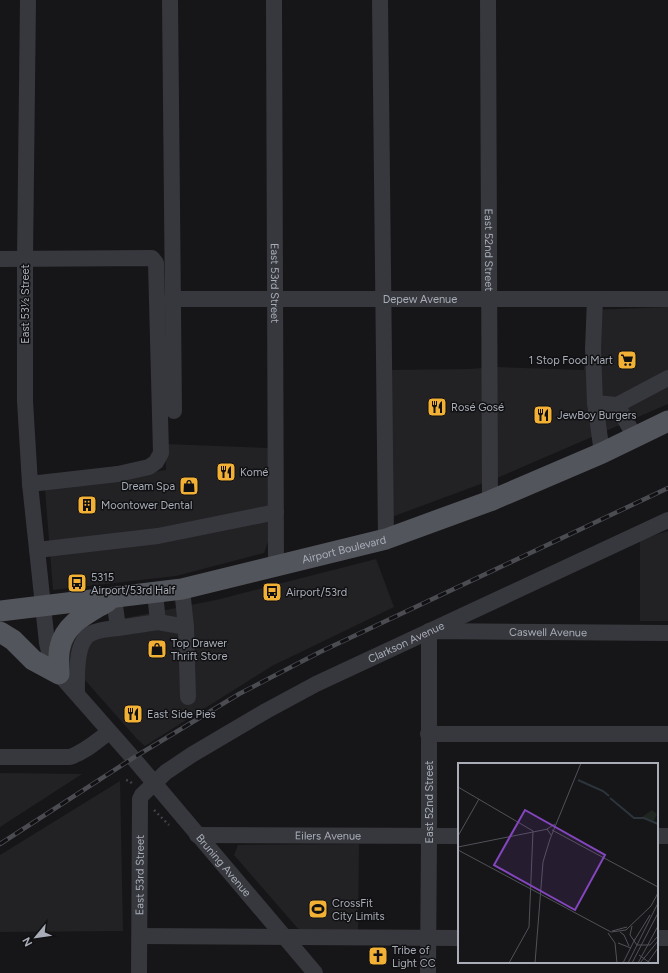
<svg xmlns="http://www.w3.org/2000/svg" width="668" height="973" font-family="Figtree,sans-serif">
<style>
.built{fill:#222225}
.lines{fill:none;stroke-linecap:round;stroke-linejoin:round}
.path{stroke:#3d3f44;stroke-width:2.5;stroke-dasharray:2 3;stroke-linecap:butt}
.minor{stroke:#37383d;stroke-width:16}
.major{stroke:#53555c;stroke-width:21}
.rail-casing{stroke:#4a4c52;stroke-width:4.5}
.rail{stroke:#111113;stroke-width:3;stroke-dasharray:9;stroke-linecap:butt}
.labels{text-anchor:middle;stroke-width:3;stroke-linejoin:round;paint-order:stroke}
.street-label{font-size:11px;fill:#a8adb8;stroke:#111113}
.poi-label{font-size:11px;fill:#a8adb8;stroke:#111113;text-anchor:start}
.inset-river{fill:none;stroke:#2c353c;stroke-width:2}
.inset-road{fill:none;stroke:#505258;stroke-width:1}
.view{fill:#8446be;fill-opacity:0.15;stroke:#8446be;stroke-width:2}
.inset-edge{fill:none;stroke:#a8adb8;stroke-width:2}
</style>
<rect width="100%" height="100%" fill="#161618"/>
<path class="built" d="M668 307V404L497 478 389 518 388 370 469 369 497 367 584 370 591 310Z
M165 444 268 448V542L264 553 176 576 53 590 45 489 166 470Z
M668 531V621H640V540Z
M376 559 394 607 272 666 145 746 137 739 77 671 68 649 74 635 91 625 216 600Z
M0 773 82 774 0 827Z
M120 781 123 931 0 932V855Z
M359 844 358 930 300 931 234 855 238 845Z"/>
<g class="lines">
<path class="path" d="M126 780 130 781 133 785
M154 810 169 825"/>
<g class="minor">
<path id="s1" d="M28 0 25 259V401L30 484 47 643 51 660 59 674 133 758 315 973"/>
<path d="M170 0 174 411"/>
<path id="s2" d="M274 0 276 565"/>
<path d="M380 0 386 539"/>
<path id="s3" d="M488 0 490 501"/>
<path d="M0 259 152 258 156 263 161 453 156 462 149 467 118 474 30 484"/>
<path id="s4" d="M172 299H668"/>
<path d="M595 299 593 349 595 403 602 453"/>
<path d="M595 403 617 405 635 437"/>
<path d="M617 405 668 378"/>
<path d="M37 550 158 536 276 512"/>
<path d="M182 589 186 627 188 697"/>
<path d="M114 598 118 628 158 622 155 593"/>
<path d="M158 622 186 627"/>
<path d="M77 694C77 677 75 643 90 634 99 629 109 629 118 628"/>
<path d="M428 734H668"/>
<path d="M0 757H70C85 752 97 741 109 732"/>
<path id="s5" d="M197 835 459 836"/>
<path d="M657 836H668"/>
<path d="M140 936 459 938"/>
<path d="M657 938H668"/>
<path id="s6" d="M139 973 140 799 142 795 166 772 193 754 266 711 316 684 668 520"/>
<path id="s7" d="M428 973 429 836V631L668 633"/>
</g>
<g class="major">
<path id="s8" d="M0 611 182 589 386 539 490 501 602 453 668 421"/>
<path d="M0 632 13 640 33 660 59 674C59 666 58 655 60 647 65 623 89 613 108 601"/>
</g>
<g class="rail-casing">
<path id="rail" d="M0 844 133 758 239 694 320 652 668 488"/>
</g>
<use href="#rail" class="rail"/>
</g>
<defs>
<g id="supermarket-square" transform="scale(1)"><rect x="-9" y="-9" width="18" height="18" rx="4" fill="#f2b134" stroke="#111113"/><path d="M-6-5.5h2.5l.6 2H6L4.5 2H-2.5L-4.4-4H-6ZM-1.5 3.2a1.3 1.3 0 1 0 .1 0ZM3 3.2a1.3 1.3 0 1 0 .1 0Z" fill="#111"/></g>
<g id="restaurant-square" transform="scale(1)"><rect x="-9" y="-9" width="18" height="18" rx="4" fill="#f2b134" stroke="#111113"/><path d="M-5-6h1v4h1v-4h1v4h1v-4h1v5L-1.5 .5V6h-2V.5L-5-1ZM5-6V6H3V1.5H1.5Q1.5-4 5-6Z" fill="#111"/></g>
<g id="shop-square" transform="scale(1)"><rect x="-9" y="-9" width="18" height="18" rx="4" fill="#f2b134" stroke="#111113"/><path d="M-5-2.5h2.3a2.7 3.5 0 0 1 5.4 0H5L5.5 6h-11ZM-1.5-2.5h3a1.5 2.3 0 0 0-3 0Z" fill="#111"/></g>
<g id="building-square" transform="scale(1)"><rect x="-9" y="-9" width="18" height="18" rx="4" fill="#f2b134" stroke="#111113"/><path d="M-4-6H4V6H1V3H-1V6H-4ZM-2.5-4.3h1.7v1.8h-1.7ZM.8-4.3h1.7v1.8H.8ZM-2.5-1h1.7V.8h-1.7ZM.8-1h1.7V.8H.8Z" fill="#111"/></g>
<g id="bus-square" transform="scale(1)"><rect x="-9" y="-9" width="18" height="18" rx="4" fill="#f2b134" stroke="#111113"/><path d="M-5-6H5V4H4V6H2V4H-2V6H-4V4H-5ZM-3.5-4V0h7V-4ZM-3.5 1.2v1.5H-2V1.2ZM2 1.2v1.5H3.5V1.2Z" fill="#111"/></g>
<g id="stadium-square" transform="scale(1)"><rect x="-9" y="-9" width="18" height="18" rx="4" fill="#f2b134" stroke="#111113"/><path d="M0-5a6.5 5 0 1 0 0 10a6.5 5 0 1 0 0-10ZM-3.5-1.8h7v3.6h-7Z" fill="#111"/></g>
<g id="church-square" transform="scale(1)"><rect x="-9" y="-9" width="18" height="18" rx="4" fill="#f2b134" stroke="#111113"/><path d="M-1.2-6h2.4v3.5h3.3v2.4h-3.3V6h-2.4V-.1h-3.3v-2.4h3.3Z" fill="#111"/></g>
</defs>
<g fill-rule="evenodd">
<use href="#supermarket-square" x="627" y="360"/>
<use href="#restaurant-square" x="437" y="407"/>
<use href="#restaurant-square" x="543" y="415"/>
<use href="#restaurant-square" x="226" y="472"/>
<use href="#shop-square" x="189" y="486"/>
<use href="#building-square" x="87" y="505"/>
<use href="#bus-square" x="77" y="583"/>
<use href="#bus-square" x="272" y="592"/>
<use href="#shop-square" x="157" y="649"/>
<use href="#restaurant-square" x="133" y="714"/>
<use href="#stadium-square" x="318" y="909"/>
<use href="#church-square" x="378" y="956"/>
</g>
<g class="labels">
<g class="street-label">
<text dy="4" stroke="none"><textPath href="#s3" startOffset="250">East 52nd Street</textPath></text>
<text dy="4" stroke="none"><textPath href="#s2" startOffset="283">East 53rd Street</textPath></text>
<text dy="4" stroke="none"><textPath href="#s4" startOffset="248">Depew Avenue</textPath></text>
<text transform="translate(25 304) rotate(-90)" y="4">East 53½ Street</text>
<text dy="4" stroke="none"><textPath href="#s8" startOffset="350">Airport Boulevard</textPath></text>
<text dy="4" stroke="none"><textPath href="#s7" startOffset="461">Caswell Avenue</textPath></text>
<text dy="4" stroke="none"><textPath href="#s6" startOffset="485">Clarkson Avenue</textPath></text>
<text dy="4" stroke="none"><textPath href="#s7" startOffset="171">East 52nd Street</textPath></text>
<text dy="4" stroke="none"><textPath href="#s5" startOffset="131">Eilers Avenue</textPath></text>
<text dy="4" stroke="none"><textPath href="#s1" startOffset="930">Bruning Avenue</textPath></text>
<text dy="4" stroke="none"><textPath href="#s6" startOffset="98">East 53rd Street</textPath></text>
</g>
<g class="poi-label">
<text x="613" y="364" text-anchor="end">1 Stop Food Mart</text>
<text x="451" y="411">Rosé Gosé</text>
<text x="557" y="419">JewBoy Burgers</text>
<text x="240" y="476">Komé</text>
<text x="175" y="490" text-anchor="end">Dream Spa</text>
<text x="101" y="509">Moontower Dental</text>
<text x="91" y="581">5315<tspan x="91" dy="13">Airport/53rd Half</tspan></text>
<text x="286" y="596">Airport/53rd</text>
<text x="171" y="647">Top Drawer<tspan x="171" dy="13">Thrift Store</tspan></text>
<text x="147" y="718">East Side Pies</text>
<text x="332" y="907">CrossFit<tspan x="332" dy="13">City Limits</tspan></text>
<text x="392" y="954">Tribe of<tspan x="392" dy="13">Light CC</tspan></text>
</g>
</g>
<g transform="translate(458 763)">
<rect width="200" height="200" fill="#161618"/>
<path d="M194 47 199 51 196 58 184 54Z" fill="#1e261f"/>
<path class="inset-river" d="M120 17 145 28 151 33M152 35 176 55H186L200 61"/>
<path class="inset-road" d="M0 24 75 68M94 67 200 124M93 72 89 66 97 61M0 73 21 36M0 84 90 66M0 87 153 169 168 167 193 143 200 130M174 163 172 172 179 182H192L200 173M154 168 169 164M162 169 166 172 171 183M150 170 157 180 159 200M176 178 192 152M160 180 173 185M181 192 192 200M190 199 200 185M51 200 71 164 75 68M77 200 85 99 92 76 123 0M165 200 177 176M170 200 200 140M174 200 200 150M180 200 200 163M182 200 200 178"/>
<path class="view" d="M67 47 147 92 117 147 36 102Z"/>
<rect width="200" height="200" class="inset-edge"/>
</g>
<g transform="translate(36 937) rotate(241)" stroke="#111113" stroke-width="3" paint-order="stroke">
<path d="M0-3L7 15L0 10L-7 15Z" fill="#a8adb8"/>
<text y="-6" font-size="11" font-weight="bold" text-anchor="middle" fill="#a8adb8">N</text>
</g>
</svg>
